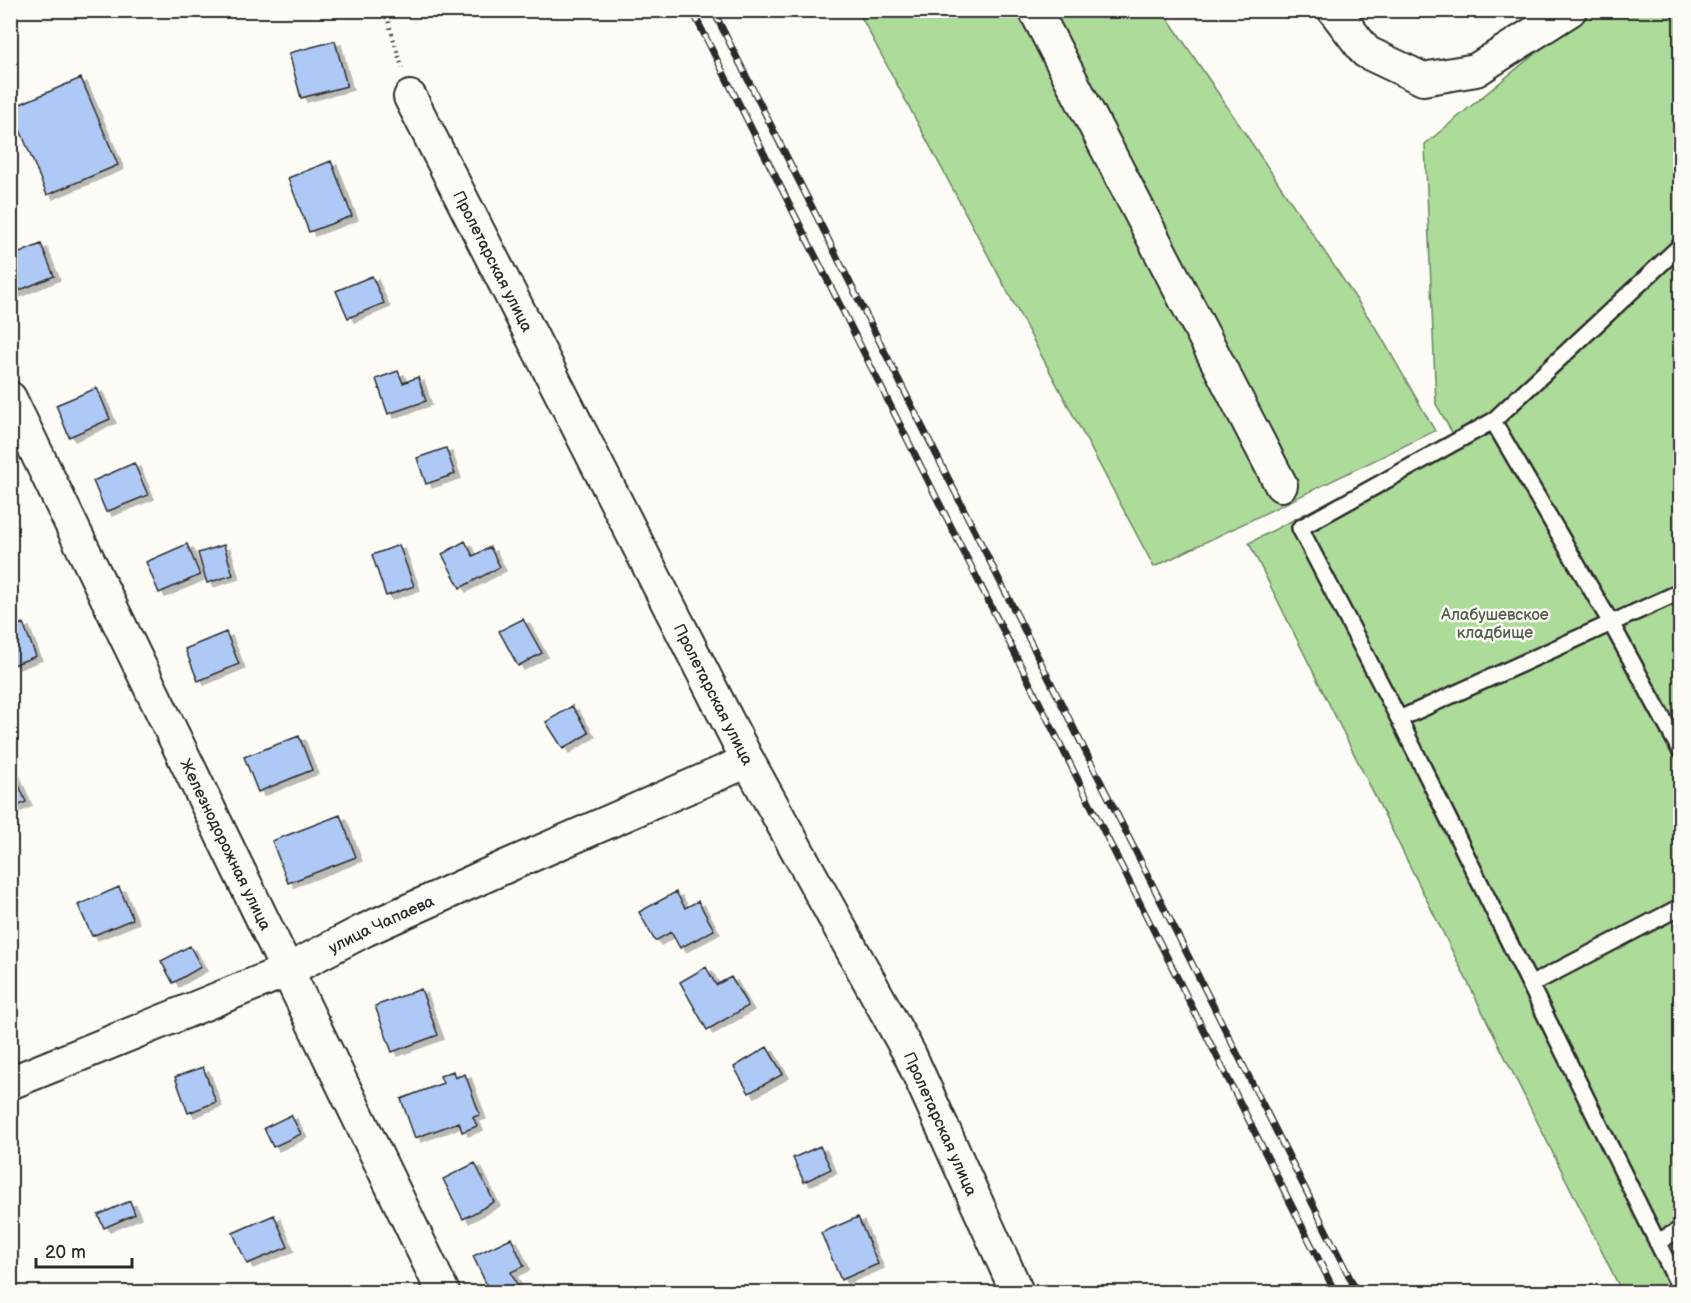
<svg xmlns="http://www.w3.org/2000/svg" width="1691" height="1303" font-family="'Balsamiq Sans',sans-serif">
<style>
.green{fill:#addb9a;stroke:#6c8362;stroke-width:1.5}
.building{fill:#afc9f6;stroke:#2b2b2b;stroke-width:1.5;filter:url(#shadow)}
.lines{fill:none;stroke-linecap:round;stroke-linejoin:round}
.service-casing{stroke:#2b2b2b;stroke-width:20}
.minor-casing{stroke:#2b2b2b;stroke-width:36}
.path{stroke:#2b2b2b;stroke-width:4;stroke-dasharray:1.5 4.5;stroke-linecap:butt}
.service{stroke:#fdfcf7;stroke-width:15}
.minor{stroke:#fdfcf7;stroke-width:32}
.rail-casing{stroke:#2b2b2b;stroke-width:7}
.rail{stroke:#fdfcf7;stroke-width:4.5;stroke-dasharray:14;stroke-linecap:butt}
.labels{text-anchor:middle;stroke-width:5;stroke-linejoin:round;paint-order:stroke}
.street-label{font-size:16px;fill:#2b2b2b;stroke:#fdfcf7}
.park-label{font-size:16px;fill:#52604c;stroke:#fdfcf7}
</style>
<defs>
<filter id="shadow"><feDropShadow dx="6" dy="4" stdDeviation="0" flood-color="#0004"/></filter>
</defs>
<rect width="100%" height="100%" fill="#fdfcf7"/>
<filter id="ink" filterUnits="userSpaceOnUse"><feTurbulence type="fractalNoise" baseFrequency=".0167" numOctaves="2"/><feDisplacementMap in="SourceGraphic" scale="12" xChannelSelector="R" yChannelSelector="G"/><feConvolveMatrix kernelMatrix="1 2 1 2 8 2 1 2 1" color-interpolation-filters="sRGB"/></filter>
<g filter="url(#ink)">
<path class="green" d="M858 11H1163L1379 333 1435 431 1154 567Z
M1587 11H1680V1292H1622L1249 543 1454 436 1436 404 1425 144Z"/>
<path class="building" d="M335 41 347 86 301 98 289 53Z
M81 78 118 165 47 195 11 108Z
M331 161 352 216 309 232 288 178Z
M41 244 54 276 13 293 10 287V257Z
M372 276 384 303 348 318 336 291Z
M398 371 403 383 418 377 426 401 388 414 376 379Z
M97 388 110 419 69 437 56 405Z
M446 448 455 474 426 484 417 458Z
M134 463 148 495 106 512 93 481Z
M465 541 473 556 490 547 500 567 460 588 442 554Z
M187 544 200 575 159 593 146 562Z
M224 545 233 575 207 583 198 553Z
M399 545 414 586 386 596 372 555Z
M523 619 542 653 518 666 499 631Z
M23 623 36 656 13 665 10 660V628Z
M226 632 239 664 198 681 185 649Z
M572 706 589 733 563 749 546 722Z
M299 736 312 770 258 792 244 757Z
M13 771 26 802 10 809V772Z
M340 815 356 857 288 883 272 841Z
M119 887 133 919 92 936 78 905Z
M676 892 685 908 698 901 714 930 680 948 671 932 655 941 639 912Z
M190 946 201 967 173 983 161 961Z
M706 967 716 985 731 977 748 1006 707 1030 680 982Z
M421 989 438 1035 392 1052 375 1006Z
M767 1047 783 1074 749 1093 734 1067Z
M203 1067 216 1102 188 1113 175 1077Z
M453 1071 455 1078 465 1074 480 1115 473 1117 477 1126 462 1132 459 1122 415 1138 401 1099 443 1083 440 1076Z
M291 1115 301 1134 273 1147 264 1128Z
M820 1146 831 1169 804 1182 793 1158Z
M475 1163 494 1202 463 1219 443 1179Z
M130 1201 135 1214 104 1228 98 1215Z
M274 1215 288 1247 247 1264 233 1233Z
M858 1217 878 1264 841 1280 821 1233Z
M511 1238 524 1266 511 1272 520 1291 490 1292 473 1256Z"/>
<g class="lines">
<g class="service-casing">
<path id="service" d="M1680 246 1493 421 1300 528 1399 719 1680 1288
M1493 421 1611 623 1680 750
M1399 719 1680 592
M1530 985 1680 907
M1657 1242 1680 1230"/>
</g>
<g class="minor-casing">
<g id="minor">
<path d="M1035 10 1281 485"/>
<path d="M1334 10 1366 52 1423 79 1476 70 1570 10"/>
<path id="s1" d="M410 97 748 761 910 1055 1017 1292"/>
<path id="s2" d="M10 398 443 1292"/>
<path id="s3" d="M10 1083 286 971 365 930 507 866 748 761"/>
</g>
</g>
<path class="path" d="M385 10 402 68"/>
<use href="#service" class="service"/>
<use href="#minor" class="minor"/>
<g class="rail-casing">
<path id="rail" d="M692 10 1335 1292
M713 10 1357 1292"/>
</g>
<use href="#rail" class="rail"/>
</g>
</g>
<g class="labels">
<g class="street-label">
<text dy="6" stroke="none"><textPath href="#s1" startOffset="184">Пролетарская улица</textPath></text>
<text dy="6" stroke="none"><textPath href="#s1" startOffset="670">Пролетарская улица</textPath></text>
<text dy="6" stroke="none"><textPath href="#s2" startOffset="496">Железнодорожная улица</textPath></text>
<text dy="6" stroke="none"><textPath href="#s3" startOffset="404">улица Чапаева</textPath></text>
<text dy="6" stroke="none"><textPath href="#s1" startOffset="1156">Пролетарская улица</textPath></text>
</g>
<g class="park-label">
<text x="1495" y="620">Алабушевское<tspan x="1495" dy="18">кладбище</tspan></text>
</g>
</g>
<rect width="1691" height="1303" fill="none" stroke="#fdfcf7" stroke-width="36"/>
<rect x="18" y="18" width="1655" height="1267" fill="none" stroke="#2b2b2b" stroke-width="2" filter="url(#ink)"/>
<path d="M36 1258v9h96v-9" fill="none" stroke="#2b2b2b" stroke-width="3"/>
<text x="45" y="1258" font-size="18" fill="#2b2b2b" stroke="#fdfcf7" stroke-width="4.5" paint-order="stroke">20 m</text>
</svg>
